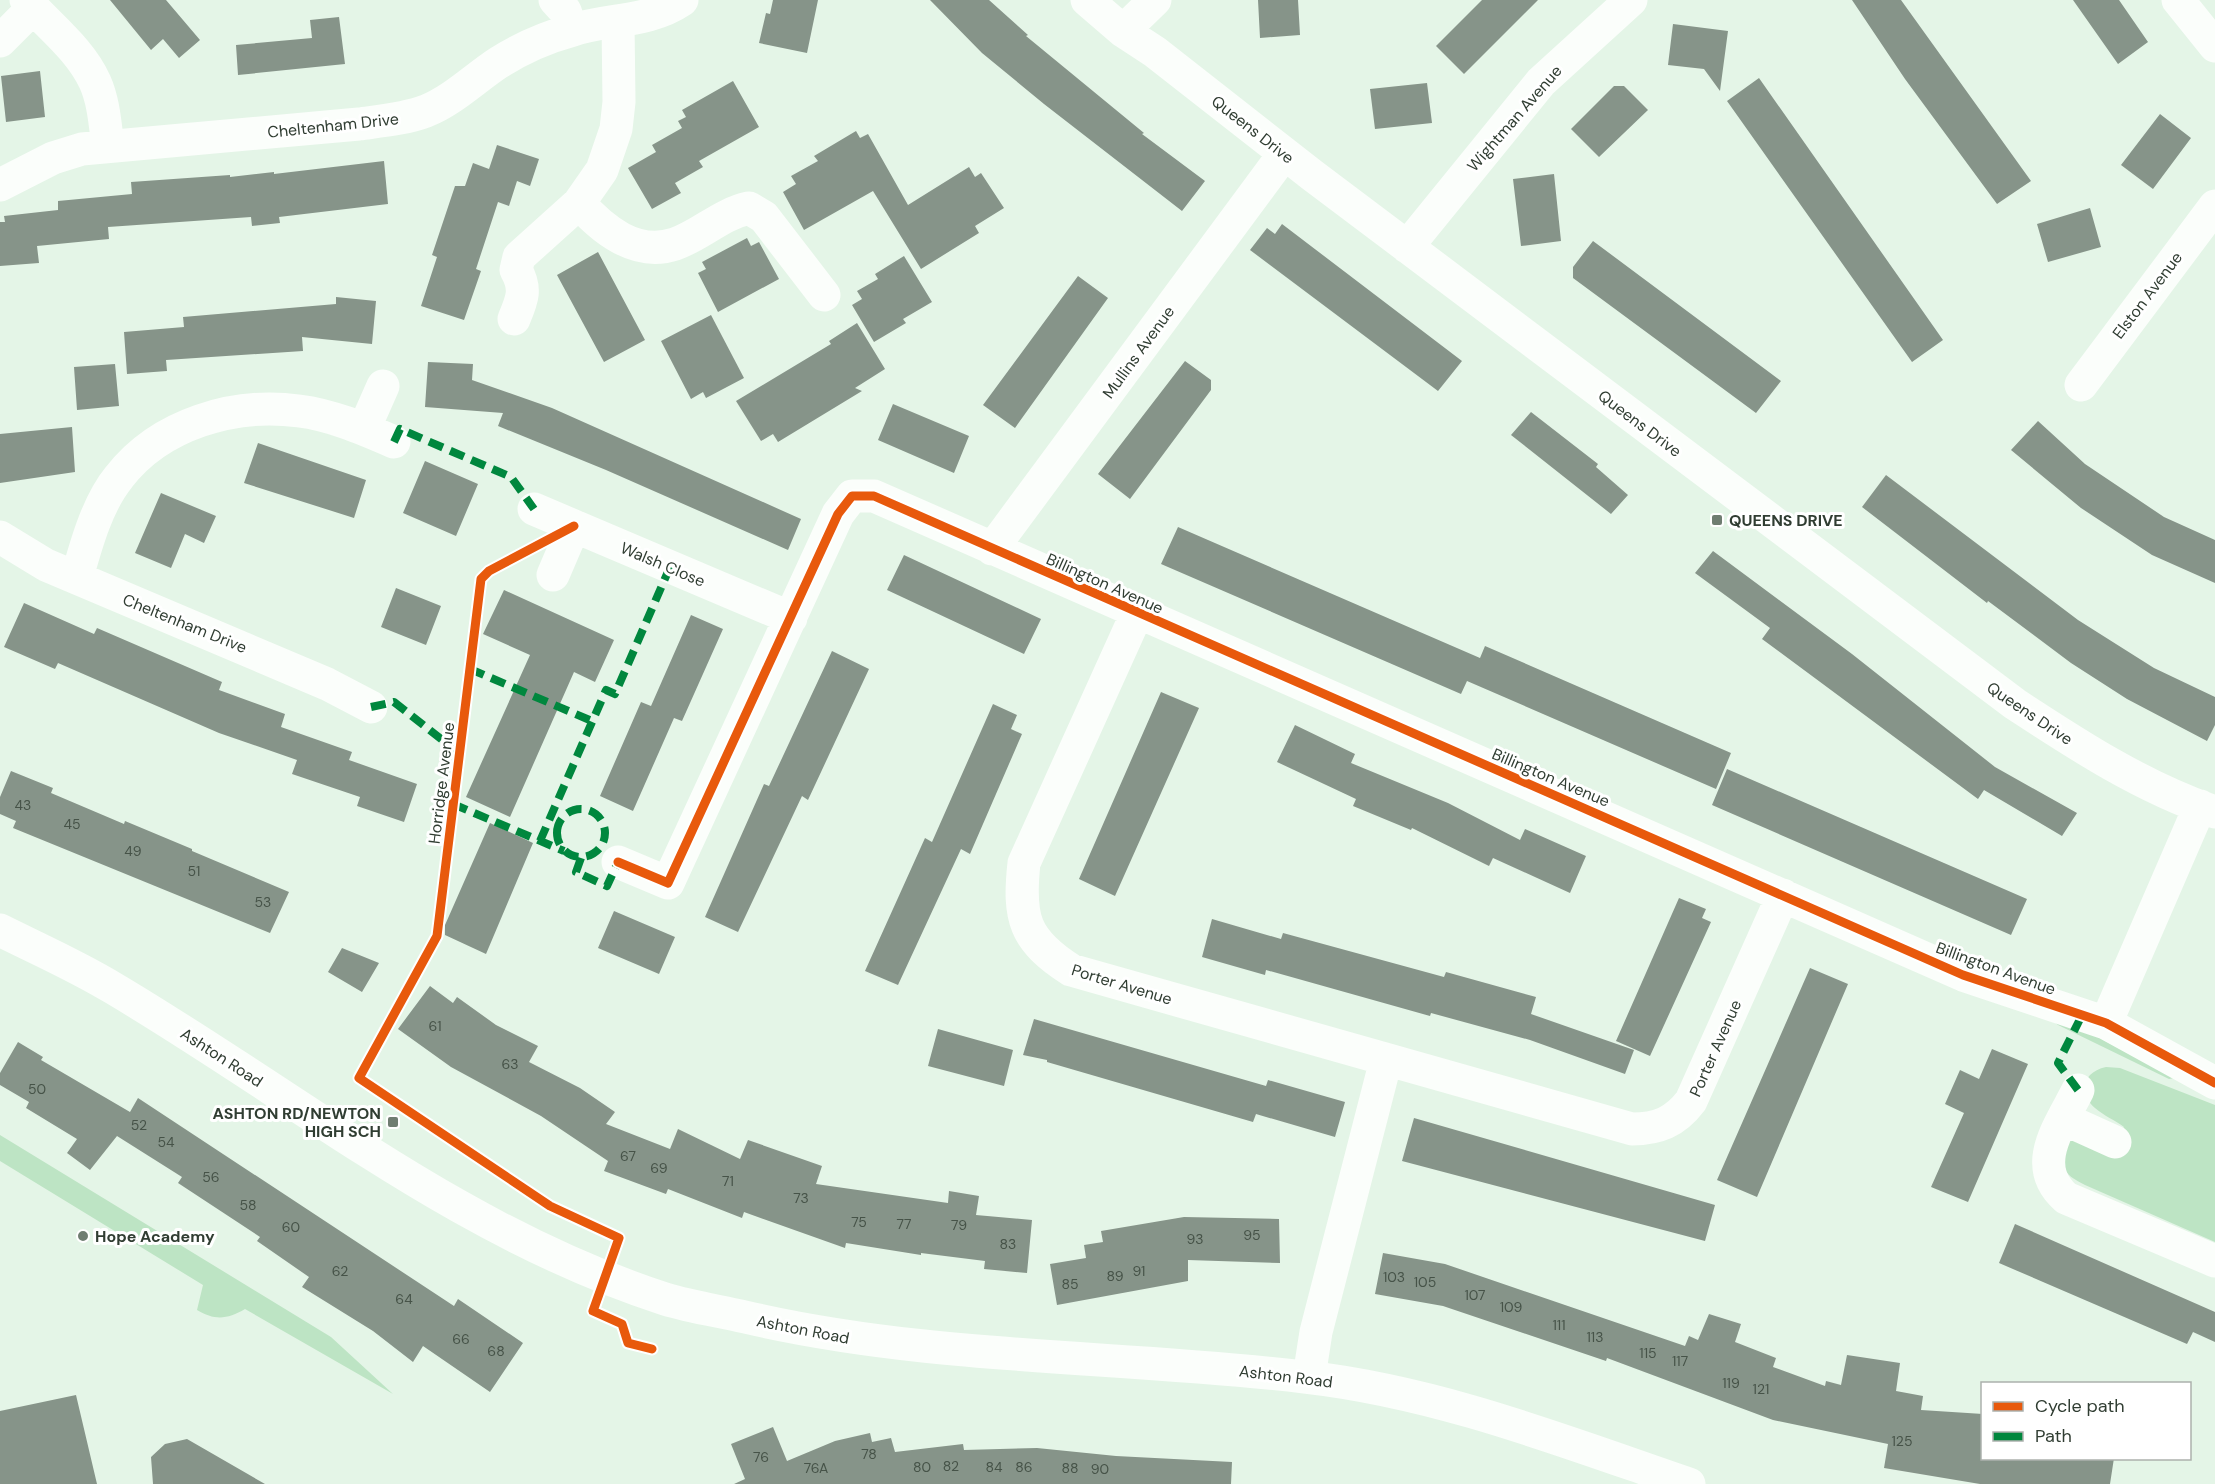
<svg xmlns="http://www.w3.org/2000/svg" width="2215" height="1484" font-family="'DM Sans',sans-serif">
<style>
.green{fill:#bde4c4}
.building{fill:#869489}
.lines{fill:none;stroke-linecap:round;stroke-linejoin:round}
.minor{stroke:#fbfefb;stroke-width:33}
.primary{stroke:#fbfefb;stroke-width:33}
.quiet{stroke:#00873e;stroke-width:8;stroke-dasharray:15 8;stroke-linecap:butt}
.cycleway-casing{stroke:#fff;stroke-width:13}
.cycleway{stroke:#e8590c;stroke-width:9}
.poi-dot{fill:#6f7d71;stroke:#fff;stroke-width:2}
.labels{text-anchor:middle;stroke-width:6;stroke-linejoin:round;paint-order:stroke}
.number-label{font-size:14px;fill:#465348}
.street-label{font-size:16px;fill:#303d32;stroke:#fff}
.poi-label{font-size:16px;font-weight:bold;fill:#303d32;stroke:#fff;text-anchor:start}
</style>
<rect width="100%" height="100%" fill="#e4f5e7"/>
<path class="green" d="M2055 1014 2174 1078 2169 1079 2058 1025 2053 1021Z
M2106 1067 2120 1068 2215 1105V1242L2085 1185C2064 1174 2064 1172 2061 1149L2070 1140 2113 1150 2124 1127C2115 1120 2104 1116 2095 1108 2077 1092 2083 1072 2106 1067Z
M0 1135 331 1337 393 1394 245 1309C228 1319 215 1321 197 1310L203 1285 0 1161Z"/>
<path class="building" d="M110 0H166L200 40 179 58 163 39 151 50Z
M773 0H818L807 53 759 43 766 13 770 14Z
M930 0H989L1028 35 1026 36 1144 133 1142 134 1205 181 1182 211 1044 104 982 53Z
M1258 0H1298L1300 35 1260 38Z
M1482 0H1538L1464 74 1436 46Z
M1852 0H1901L2031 181 1997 204 1905 79Z
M2073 0H2119L2148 42 2118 64Z
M339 17 345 64 238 75 236 45 312 38 310 20Z
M1673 24 1728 31 1720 91 1704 69 1668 65Z
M40 71 45 117 6 122 1 76Z
M1759 78 1943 340 1912 362 1727 101Z
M733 81 759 127 699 161 703 167 675 183 681 193 652 209 628 168 656 152 652 145 682 128 678 121 686 117 682 110Z
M1427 83 1432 123 1375 129 1370 89Z
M1614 86H1624L1648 110 1599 157 1571 129Z
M2160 114 2191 138 2153 189 2121 165Z
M856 131 860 138 868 134 908 205 969 167 975 177 981 173 1004 208 975 226 979 233 921 269 873 191 804 230 783 192 796 184 791 176 818 161 814 156Z
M497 145 539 159 530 186 517 181 509 206 498 202 476 269 481 271 464 320 421 306 437 257 432 255 455 186H465L473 163 489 169Z
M384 161 388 204 279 217 280 223 252 226 251 217 108 227 109 239 37 246 39 263 0 266V222H5L4 216 58 210V201L132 194 131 182 230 175V177L274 172V174Z
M1554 174 1561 241 1521 246 1513 179Z
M2090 208 2101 247 2048 262 2037 224Z
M1282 224 1462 361 1438 391 1250 250 1267 228 1275 234Z
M747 238 751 246 759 242 779 279 718 312 698 273 706 269 702 262Z
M1593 241 1781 381 1756 413 1573 278V267Z
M598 252 645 340 604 362 557 275Z
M904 256 932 302 903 319 906 323 874 342 852 305 862 299 857 291 878 279 875 274Z
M1078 276 1108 298 1015 428 983 405Z
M336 297 376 301 372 344 302 337 303 351 166 360 167 371 127 374 124 332 184 327 183 317 336 304Z
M711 315 744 378 706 398 703 392 691 399 661 341Z
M857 323 885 369 855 388 862 391 778 442 773 434 761 441 736 401 831 344 829 341Z
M1185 361 1211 380V390L1130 499 1098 474Z
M428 362 473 364 472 380 552 408 801 519 788 550 606 470 498 426 503 413 425 407Z
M115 364 119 406 77 410 74 367Z
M893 404 969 436 954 473 878 440Z
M1531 412 1598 464 1596 467 1628 495 1611 514 1511 435Z
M2038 421 2085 464 2164 517 2215 540V583L2152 555 2081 508 2011 450Z
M72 427 75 472 0 483V434Z
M258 443 366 480 354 518 244 483Z
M425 461 478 484 456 536 403 513Z
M1886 475 2078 620 2154 668 2215 697V725L2207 741 2127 699 2071 663 1988 601 1987 603 1862 507Z
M161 493 216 516 204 543 185 534 171 568 135 553Z
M1178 527 1480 658 1485 646 1731 753 1716 789 1467 681 1461 694 1161 564Z
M1713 551 1852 654 1995 767 2077 813 2062 836 1984 790 1978 799 1762 639 1770 628 1695 573Z
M904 555 1041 619 1024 654 887 590Z
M396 588 441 606 426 645 381 627Z
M504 590 614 640 595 682 574 672 510 817 466 797 530 655 483 634Z
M24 603 94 634 97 628 222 682 219 690 285 714 281 727 352 752 349 760 417 784 404 822 357 806 360 797 292 774 297 760 219 733 58 663 55 669 4 647Z
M691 615 723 629 682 721 674 718 633 811 600 796 641 702 651 706Z
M832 651 869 669 808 800 802 796 738 932 705 917 764 784 769 786Z
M1161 692 1199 708 1115 896 1079 879Z
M993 704 1017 715 1011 729 1022 734 970 854 961 849 898 985 865 971 925 838 932 842Z
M1295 725 1355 754 1351 763 1448 803 1520 840 1525 829 1586 856 1570 893 1493 858 1489 866 1412 828 1411 830 1353 806 1356 799 1277 762Z
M1727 769 2027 899 2011 935 1712 805Z
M11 771 53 788 51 793 124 824 125 821 192 849V851L289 892 270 933 13 828 16 821 0 814V797Z
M490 823 533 843 486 954 445 935V925Z
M1679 898 1706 909 1702 918 1711 922 1650 1056 1616 1041Z
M614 911 675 937 659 974 598 948Z
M1212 919 1281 939 1283 933 1444 977 1446 972 1536 997 1531 1014 1634 1050 1625 1074 1530 1040 1431 1013 1430 1016 1266 970 1265 975 1202 957Z
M342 948 379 963 362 992 328 972Z
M1810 968 1848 984 1757 1197 1717 1180Z
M430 986 453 1003 457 997 496 1025 538 1046 529 1062 580 1088 615 1112 606 1124 670 1149 678 1129 740 1159 748 1140 822 1166 816 1184 948 1203 949 1191 979 1196 976 1215 1032 1220 1027 1273 984 1269 985 1261 921 1253V1255L846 1243 845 1248 744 1212 742 1218 668 1189 666 1194 604 1171 608 1161 541 1116 451 1067 398 1029Z
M1034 1019 1266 1086 1268 1080 1345 1102 1335 1137 1256 1114 1253 1122 1047 1062V1060L1023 1055Z
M938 1029 1013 1050 1004 1086 928 1066Z
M18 1042 43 1057 41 1060 130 1112 138 1098 454 1306 458 1299 523 1343 490 1392 423 1346 413 1362 373 1331 302 1287 309 1277 257 1241 260 1237 178 1183 182 1177 117 1136 90 1170 67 1153 77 1139 26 1108 29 1102 0 1085V1073Z
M1992 1049 2028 1064 1968 1202 1931 1187 1964 1113 1945 1104 1960 1070 1979 1079Z
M1414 1118 1715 1205 1705 1241 1402 1161Z
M1184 1217 1279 1219 1280 1263 1188 1260V1281L1057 1305 1050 1264 1086 1258 1084 1245 1103 1242 1101 1231Z
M2015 1224 2215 1312V1342L2193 1332 2187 1344 1999 1263Z
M1383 1253 1445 1264 1685 1346 1689 1336 1698 1340 1709 1314 1741 1324 1735 1342 1776 1358 1773 1367 1825 1386 1826 1381 1841 1385 1847 1355 1900 1363 1896 1391 1923 1396 1921 1410 1983 1414V1458H2114L2110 1484H1980L1884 1468 1888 1444 1773 1420 1607 1358 1606 1361 1443 1306 1375 1294Z
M76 1395 97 1484H0V1411Z
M773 1427 787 1461 835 1441 870 1433 872 1442 891 1438 895 1452 963 1444 964 1450 1037 1448 1116 1456 1232 1462 1231 1484H734L745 1479 731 1444Z
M187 1439 265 1484H153L151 1457 165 1444Z"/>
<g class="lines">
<path class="minor" d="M26 0C49 26 80 49 95 82 104 102 105 125 108 146
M555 0 565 11 572 30
M1087 0 1123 31 1155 52 1312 175 2015 704C2079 746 2142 787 2215 812
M2178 0 2215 46
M1123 31 1155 0
M0 41 33 8
M0 185 53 158 82 149 359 124C381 121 405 119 426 111 453 100 474 79 498 63 520 49 547 37 573 30 610 18 648 23 682 0
M579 203C603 230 636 257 675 244 701 235 721 214 749 208L764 217 824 295
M1407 247 1541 82 1631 0
M514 319C522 300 527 289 516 270L519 257 579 203 602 170 616 129 619 102 618 22
M2081 385 2215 206
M364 429 383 386
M534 509 791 618
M0 537 46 565 327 684 371 707
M992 549 1284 154
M553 575 574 526
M77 577C86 545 97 504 119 477 160 424 234 402 299 411 332 415 364 429 394 442
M1137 613 1024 863C1018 918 1024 940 1071 970L1632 1129C1658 1129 1675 1122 1691 1101L1783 895
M618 862 668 883 838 514 852 496H874L1963 975 2106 1023 2215 1083
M2106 1023 2200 806
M2078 1090C2060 1126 2029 1165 2066 1198L2215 1261
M2064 1119 2115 1142
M1309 1377 1316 1332 1386 1060"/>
<path class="primary" d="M0 930C38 949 77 966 113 988 297 1097 458 1232 665 1299 691 1307 719 1311 745 1317 930 1360 1118 1355 1305 1377 1438 1392 1563 1441 1689 1484"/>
<path class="quiet" d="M394 442 400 429 511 477 534 509
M470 669 592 721
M371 707 394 702 459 753
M453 804 564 851
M557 833a24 24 0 1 1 48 0a24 24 0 1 1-48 0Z
M540 841 606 690 615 694 670 567
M581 858 576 872 607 886 618 862
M2078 1090 2058 1063 2082 1015"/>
<g class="cycleway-casing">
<path id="cycleway" d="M574 526 489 571 481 579 437 936 359 1078 550 1206 619 1238 593 1311 622 1324 628 1343 652 1349
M618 862 668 883 838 514 852 496H874L1963 975 2106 1023 2215 1083"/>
</g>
<use href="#cycleway" class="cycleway"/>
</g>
<g class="poi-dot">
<rect x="1711" y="514" width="12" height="12" rx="3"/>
<rect x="387" y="1116" width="12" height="12" rx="3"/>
<circle cx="83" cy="1236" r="6"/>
</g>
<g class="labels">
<g class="number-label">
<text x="23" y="810">43</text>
<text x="72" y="829">45</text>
<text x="133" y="856">49</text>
<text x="194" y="876">51</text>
<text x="263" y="907">53</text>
<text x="435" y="1031">61</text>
<text x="510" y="1069">63</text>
<text x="37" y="1094">50</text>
<text x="139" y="1130">52</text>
<text x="166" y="1147">54</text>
<text x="628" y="1161">67</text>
<text x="659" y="1173">69</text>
<text x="211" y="1182">56</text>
<text x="728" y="1186">71</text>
<text x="801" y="1203">73</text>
<text x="248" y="1210">58</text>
<text x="859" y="1227">75</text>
<text x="904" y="1229">77</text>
<text x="959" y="1230">79</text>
<text x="291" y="1232">60</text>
<text x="1252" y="1240">95</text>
<text x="1195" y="1244">93</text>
<text x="1008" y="1249">83</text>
<text x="340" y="1276">62</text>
<text x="1139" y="1276">91</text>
<text x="1115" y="1281">89</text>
<text x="1394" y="1282">103</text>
<text x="1425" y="1287">105</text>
<text x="1070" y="1289">85</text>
<text x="1475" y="1300">107</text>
<text x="404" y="1304">64</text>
<text x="1511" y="1312">109</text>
<text x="1559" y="1330">111</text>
<text x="1595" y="1342">113</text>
<text x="461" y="1344">66</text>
<text x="496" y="1356">68</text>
<text x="1648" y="1358">115</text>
<text x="1680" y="1366">117</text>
<text x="1731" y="1388">119</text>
<text x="1761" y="1394">121</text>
<text x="1902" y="1446">125</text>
<text x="869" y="1459">78</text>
<text x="761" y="1462">76</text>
<text x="951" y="1471">82</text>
<text x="922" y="1472">80</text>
<text x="994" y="1472">84</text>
<text x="1024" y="1472">86</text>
<text x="816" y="1473">76A</text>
<text x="1070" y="1473">88</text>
<text x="1100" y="1474">90</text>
</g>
<g class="street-label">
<text transform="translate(1514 118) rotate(-49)" y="6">Wightman Avenue</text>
<text transform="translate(333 125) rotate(-6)" y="6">Cheltenham Drive</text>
<text transform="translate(1253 129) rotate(38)" y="6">Queens Drive</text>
<text transform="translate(2147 295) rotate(-53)" y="6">Elston Avenue</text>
<text transform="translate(1138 352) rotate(-54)" y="6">Mullins Avenue</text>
<text transform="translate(1640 423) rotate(37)" y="6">Queens Drive</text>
<text transform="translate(663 564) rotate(23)" y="6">Walsh Close</text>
<text transform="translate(1105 583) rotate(24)" y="6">Billington Avenue</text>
<text transform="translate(185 623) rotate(22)" y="6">Cheltenham Drive</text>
<text transform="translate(2030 713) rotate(34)" y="6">Queens Drive</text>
<text transform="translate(1551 777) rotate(23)" y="6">Billington Avenue</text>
<text transform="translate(441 783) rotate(-83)" y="6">Horridge Avenue</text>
<text transform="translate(1996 968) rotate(20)" y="6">Billington Avenue</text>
<text transform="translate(1122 984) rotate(17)" y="6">Porter Avenue</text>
<text transform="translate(1715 1048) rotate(-66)" y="6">Porter Avenue</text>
<text transform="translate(222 1057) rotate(33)" y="6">Ashton Road</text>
<text transform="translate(803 1329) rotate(11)" y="6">Ashton Road</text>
<text transform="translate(1286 1376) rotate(7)" y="6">Ashton Road</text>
</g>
<g class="poi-label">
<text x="1729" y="526">QUEENS DRIVE</text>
<text x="381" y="1119" text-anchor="end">ASHTON RD/NEWTON<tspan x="381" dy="18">HIGH SCH</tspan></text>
<text x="95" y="1242">Hope Academy</text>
</g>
</g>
<rect x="1981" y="1382" width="210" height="78" fill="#ffffff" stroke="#acb1ad" stroke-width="1.5"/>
<rect x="1993" y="1402" width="30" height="9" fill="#e8590c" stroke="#acb1ad" stroke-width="1.5"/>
<text x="2035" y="1412" font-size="18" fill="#303d32">Cycle path</text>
<rect x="1993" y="1432" width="30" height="9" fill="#00873e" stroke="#acb1ad" stroke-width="1.5"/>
<text x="2035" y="1442" font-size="18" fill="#303d32">Path</text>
</svg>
